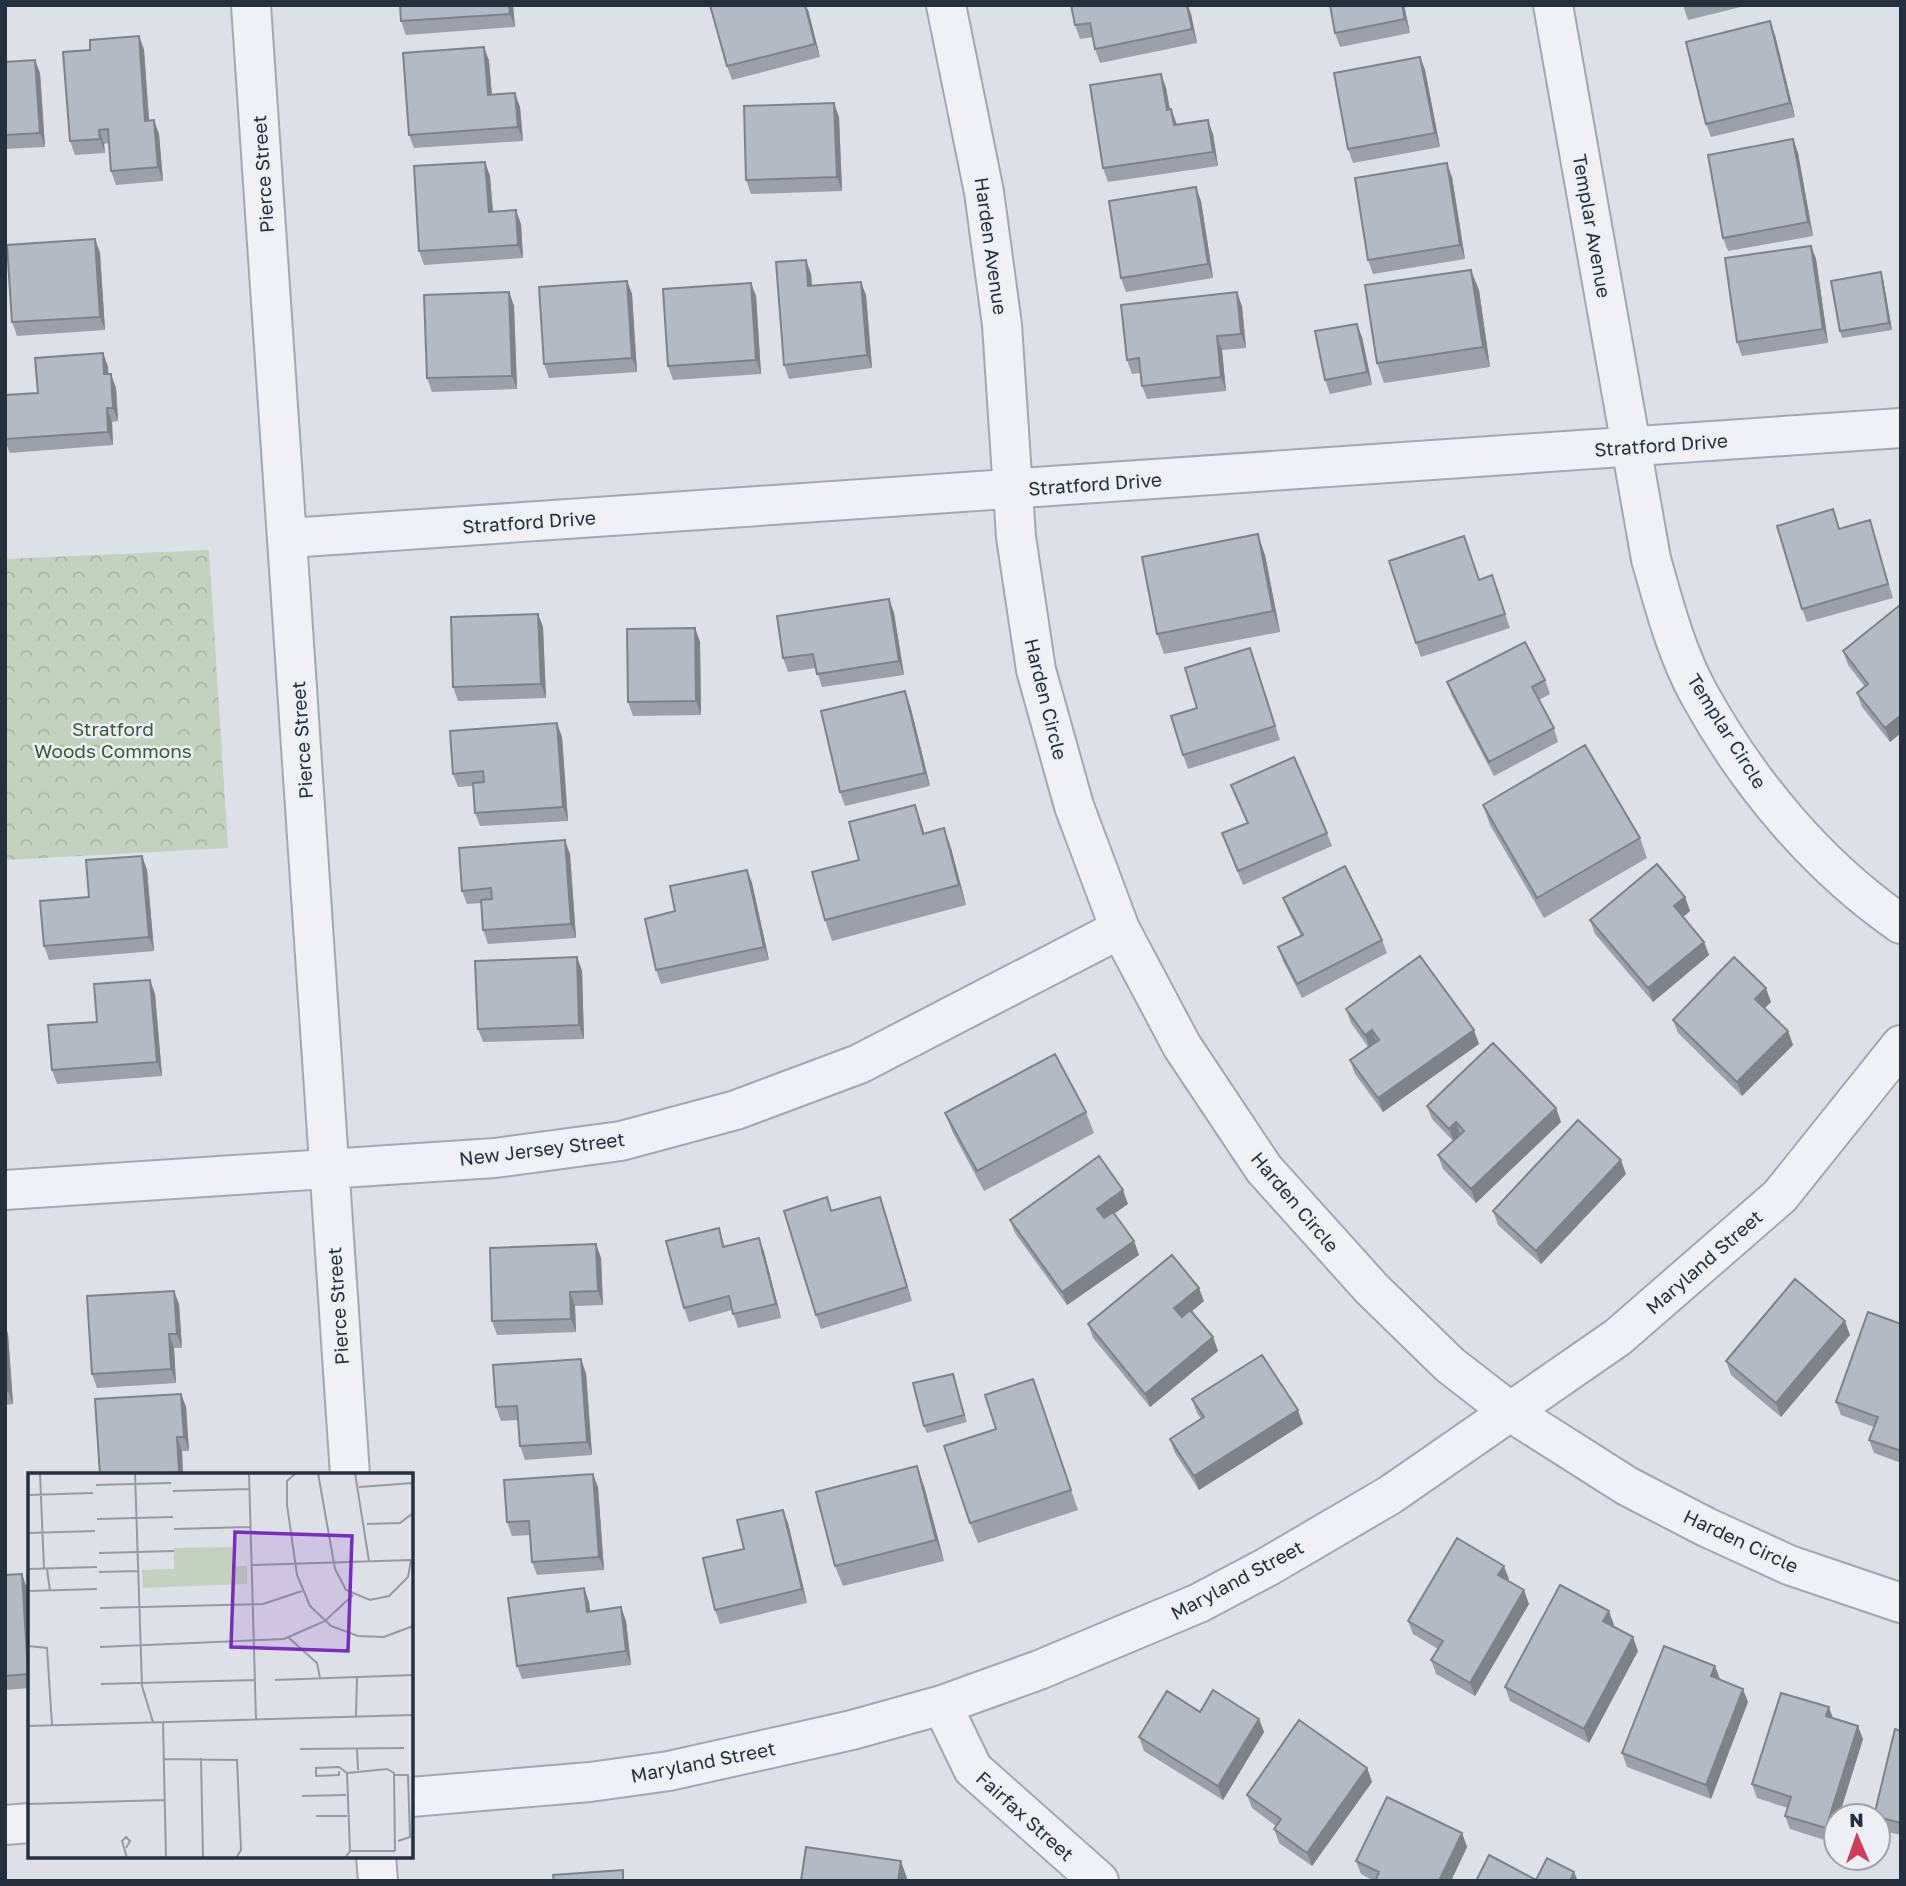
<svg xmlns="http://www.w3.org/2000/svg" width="1906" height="1886" font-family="'Golos Text',sans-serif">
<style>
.park{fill:url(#park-crowns)}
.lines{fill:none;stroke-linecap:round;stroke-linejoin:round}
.minor-casing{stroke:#a2a8b1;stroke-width:42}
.minor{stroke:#eff1f5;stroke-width:38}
.wall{fill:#9ba0a9}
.shaded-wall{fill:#7e8289}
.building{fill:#b4bac4;stroke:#7e8289;stroke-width:2}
.labels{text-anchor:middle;stroke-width:5;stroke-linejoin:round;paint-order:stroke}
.street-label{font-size:19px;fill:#262f3d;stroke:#ecf0f5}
.park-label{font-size:19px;fill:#3b5933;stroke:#ecf0f5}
.inset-road{fill:none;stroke:#949aa3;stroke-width:2}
.view{fill:#7b2cbf;fill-opacity:0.15;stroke:#7b2cbf;stroke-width:3.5}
.inset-edge{fill:none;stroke:#262f3d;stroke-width:3.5}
</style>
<defs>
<pattern id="park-crowns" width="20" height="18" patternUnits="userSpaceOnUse" patternTransform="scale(1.75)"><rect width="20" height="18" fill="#c3d1be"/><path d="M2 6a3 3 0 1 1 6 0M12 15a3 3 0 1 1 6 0" fill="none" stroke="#a7b4a4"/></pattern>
</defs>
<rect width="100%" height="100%" fill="#dde1e7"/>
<path class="park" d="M209 550 228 848 5 860V559Z"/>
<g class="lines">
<g class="minor-casing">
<path id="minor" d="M251 5 350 1475
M946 5 984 192 1002 325 1016 537 1036 670 1074 806 1120 929 1182 1046 1264 1169 1372 1289 1450 1365 1512 1413 1627 1486 1706 1527 1789 1565 1901 1603
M1553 5 1651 559C1664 605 1676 652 1699 694 1748 783 1817 866 1901 924
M289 538 1901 428
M5 1190 495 1158 621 1141 736 1110 859 1064 1120 929
M942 1705 973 1769 1099 1881
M411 1797 590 1782 669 1771 852 1730 942 1705 1039 1670 1199 1603 1267 1567 1390 1495 1618 1337 1780 1196 1901 1045
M5 1825 30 1823
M376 1856 378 1881"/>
</g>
<use href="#minor" class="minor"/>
</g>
<path class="wall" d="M513 5 515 27 406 35 401 21Z
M1071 5H1188L1191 14 1197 43 1100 63 1095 49 1093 37 1080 39 1075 25Z
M1404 5 1410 33 1340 47 1335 33Z
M1683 5H1749L1688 20Z
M808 10 820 57 732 80 727 66Z
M1775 35 1795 117 1711 137 1706 124Z
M139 36 144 50 149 121 159 134 163 181 116 185 111 171 109 143 104 144 105 153 75 155 70 141 90 50Z
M484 47 489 61 492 95 520 107 523 141 414 148 409 135Z
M1420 57 1425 70 1440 147 1353 163 1348 149Z
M5 62 40 73 45 147 5 149Z
M1161 74 1166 88 1170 109H1171L1177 125 1213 134 1218 166 1108 182 1103 168Z
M839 117 842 191 751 194 746 180Z
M1793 139 1798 153 1813 236 1728 251 1723 238Z
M490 176 493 212 521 224 523 258 424 265 419 251Z
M1452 177 1465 259 1373 274 1368 260Z
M1201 201 1213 278 1126 292 1121 278Z
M95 239 100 253 105 330 17 336 12 322Z
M1811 246 1816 259 1828 343 1742 356 1737 342Z
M806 260 811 274 812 285 866 295 872 368 789 379 784 365Z
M1883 279 1892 330 1842 338 1840 331Z
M627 281 632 294 637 372 549 378 544 364Z
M751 283 756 296 761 374 673 380 668 366Z
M1479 290 1490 367 1384 383 1377 363Z
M509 292 514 306 517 389 432 392 427 378Z
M1242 306 1246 348 1222 350 1226 391 1147 399 1142 386 1141 373 1132 374 1127 360Z
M1362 337 1372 385 1330 394 1325 380Z
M103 353 108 367V374L116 388 118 421 112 422 113 445 10 453 5 441V395L38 393Z
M1874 534 1893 598 1807 622 1802 609Z
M1265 555 1280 632 1164 654 1157 634Z
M1492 575 1510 628 1421 657 1416 643 1479 580Z
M889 599 894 613 904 675 822 687 816 668 788 672 783 658Z
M1900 605 1901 733 1890 742 1862 707 1857 693 1865 687 1848 665 1843 651Z
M538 614 543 627 546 698 458 701 453 687Z
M695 628 700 642 701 715 633 716 628 702Z
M1255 662 1280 740 1188 769 1183 755 1197 708Z
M1545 680 1550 694 1539 700 1554 728 1558 742 1494 776 1452 696 1447 682Z
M910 705 930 786 845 806 840 792Z
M562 737 568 821 480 826 475 813 473 786 458 787 453 774Z
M1231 785 1327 833 1332 846 1243 885 1222 833 1247 823Z
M915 805 924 833 951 848 966 905 832 941 825 920 859 860Z
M1483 805 1640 838 1647 858 1544 918 1490 825Z
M570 854 576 938 488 944 483 930 481 903 467 904 462 891Z
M142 856 147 870 154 951 49 960 44 946 89 897Z
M747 870 752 883 769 960 661 984 656 970 675 911Z
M1685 897 1690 911 1683 917 1704 942 1709 955 1653 1002 1595 934 1590 920Z
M1283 898 1382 940 1387 953 1302 998 1283 961 1278 947 1301 936 1288 911Z
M577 957 582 971 584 1039 483 1042 478 1029Z
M150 980 155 994 162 1076 57 1084 52 1070 97 1022Z
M1771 1002 1765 1008 1788 1031 1793 1045 1742 1096 1678 1033 1673 1020Z
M1346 1009 1479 1044 1383 1112 1355 1074 1350 1060 1368 1047 1351 1023Z
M1427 1106 1556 1108 1561 1122 1476 1203 1443 1169 1438 1155 1453 1141 1432 1119Z
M1086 1112 1094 1133 984 1191 953 1133 945 1113Z
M1626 1174 1541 1264 1498 1225 1493 1211Z
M880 1197 912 1301 821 1329 816 1315 832 1211Z
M1128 1204 1114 1214 1134 1241 1139 1255 1067 1305 1015 1233 1010 1220Z
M719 1228 725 1247 759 1238 764 1252 781 1318 738 1328 732 1310 689 1322 684 1308Z
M596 1244 601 1258 603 1305 575 1306 576 1332 497 1335 492 1321Z
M1204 1301 1191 1312 1213 1337 1218 1351 1150 1407 1093 1338 1088 1324Z
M179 1304 182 1348H174L176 1383 97 1388 92 1374Z
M1901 1324V1463L1874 1453 1869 1440 1874 1427 1841 1415 1836 1402Z
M5 1325 8 1334 13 1404 5 1405Z
M1850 1335 1781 1417 1731 1375 1726 1361Z
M586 1373 592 1455 525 1460 520 1446 518 1420 501 1421 496 1407Z
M953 1374 967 1422 927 1433 924 1426Z
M181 1394 186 1407 189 1451H182L183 1475H100Z
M1040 1399 1078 1510 978 1543 970 1523 996 1429Z
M1192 1399 1303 1424 1199 1490 1175 1453 1170 1439 1201 1419 1197 1413Z
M924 1486 944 1561 843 1586 835 1566Z
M598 1487 604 1570 537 1575 532 1562 530 1535 512 1536 507 1522Z
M788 1523 807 1603 720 1624 715 1610 744 1549Z
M5 1575 27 1588 30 1636V1688L5 1690Z
M1509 1579 1508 1580 1529 1604 1475 1696 1436 1674 1431 1660 1438 1649 1413 1634 1408 1621Z
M584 1588 589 1602 590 1611 621 1607 626 1621 631 1665 522 1679 517 1666Z
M1614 1625 1613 1627 1638 1651 1589 1743 1510 1701 1505 1687Z
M1720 1680 1748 1702 1711 1799 1627 1767 1622 1753Z
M1200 1712 1259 1719 1264 1732 1223 1800 1144 1751 1139 1737Z
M1833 1718 1863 1739 1839 1816H1836L1831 1842 1790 1829 1785 1816 1788 1808 1757 1798 1752 1784Z
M1901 1731V1835L1879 1830 1878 1827V1816Z
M1367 1768 1372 1782 1312 1866 1279 1843 1274 1829 1276 1826 1252 1808 1247 1795Z
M1462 1833 1467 1847 1451 1881H1374L1361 1874 1356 1861Z"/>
<path class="shaded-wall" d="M509 5H513L515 27 510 14Z
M805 5 808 10 820 57 815 44Z
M1187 5 1191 14 1197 43 1192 29Z
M1402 5H1404L1410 33 1405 19Z
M1770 21 1775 35 1795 117 1790 103Z
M139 36 144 50 150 134 145 121Z
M484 47 489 61 493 109 488 95Z
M1420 57 1425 70 1440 147 1435 133Z
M35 60 40 73 45 147 40 133Z
M1161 74 1166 88 1172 123 1167 110Z
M515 93 520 107 523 141 518 127Z
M834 103 839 117 842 191 837 177Z
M1171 109 1176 122 1179 139 1174 125Z
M154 120 159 134 163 181 158 167Z
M1208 120 1213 134 1218 166 1213 152Z
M99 130 104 144 105 153 100 139Z
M1793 139 1798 153 1813 236 1808 222Z
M485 162 490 176 494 226 489 212Z
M1447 163 1452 177 1465 259 1460 245Z
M1196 187 1201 201 1213 278 1208 264Z
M516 210 521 224 523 258 518 245Z
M95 239 100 253 105 330 100 317Z
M1811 246 1816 259 1828 343 1823 329Z
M806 260 811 274 813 299 808 286Z
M1471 270 1479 290 1490 367 1483 347Z
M1881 272 1883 279 1892 330 1889 323Z
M627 281 632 294 637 372 632 358Z
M861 282 866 295 872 368 867 355Z
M751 283 756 296 761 374 756 360Z
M509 292 514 306 517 389 512 376Z
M1237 292 1242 306 1246 348 1241 334Z
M1357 324 1362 337 1372 385 1367 372Z
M1217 336 1222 350 1226 391 1221 377Z
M103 353 108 367 109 388 104 374Z
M111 374 116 388 118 421 113 408Z
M107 408 112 422 113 445 108 432Z
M1258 534 1265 555 1280 632 1273 611Z
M889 599 894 613 904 675 899 661Z
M538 614 543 627 546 698 541 684Z
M695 628 700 642 701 715 696 701Z
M905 691 910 705 930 786 925 773Z
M1901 715V733L1890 742 1885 728Z
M557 723 562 737 568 821 563 807Z
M915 805 922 825 930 854 923 834Z
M944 828 951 848 966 905 959 885Z
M565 840 570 854 576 938 571 924Z
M142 856 147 870 154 951 149 937Z
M747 870 752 883 769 960 764 947Z
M1685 897 1690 911 1679 920 1674 906Z
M1704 942 1709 955 1653 1002 1648 988Z
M577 957 582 971 584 1039 579 1025Z
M150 980 155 994 162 1076 157 1062Z
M1766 988 1771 1002 1760 1012 1755 999Z
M1372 1030 1377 1044 1370 1049 1365 1035Z
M1474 1030 1479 1044 1383 1112 1378 1098Z
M1788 1031 1793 1045 1742 1096 1737 1082Z
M1556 1108 1561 1122 1476 1203 1471 1189Z
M1456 1122 1461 1136 1454 1142 1449 1129Z
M1621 1160 1626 1174 1541 1264 1536 1251Z
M1123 1190 1128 1204 1102 1222 1097 1209Z
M880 1197 885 1211 912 1301 907 1287Z
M759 1238 764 1252 781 1318 776 1304Z
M1134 1241 1139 1255 1067 1305 1062 1292Z
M596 1244 601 1258 603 1305 598 1291Z
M1199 1288 1204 1301 1179 1322 1174 1308Z
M174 1291 179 1304 182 1348 177 1334Z
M570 1292 575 1306 576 1332 571 1319Z
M1845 1321 1850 1335 1781 1417 1776 1403Z
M5 1325 8 1334 13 1404 8 1391 5 1346Z
M169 1334 174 1348 176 1383 171 1369Z
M1213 1337 1218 1351 1150 1407 1145 1394Z
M581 1359 586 1373 592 1455 587 1442Z
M181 1394 186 1407 189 1451 184 1437Z
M1298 1410 1303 1424 1199 1490 1194 1476Z
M177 1437 182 1451 183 1475H180L179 1472Z
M917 1466 924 1486 944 1561 936 1540Z
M593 1474 598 1487 604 1570 599 1557Z
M783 1510 788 1523 807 1603 802 1589Z
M1504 1566 1509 1579 1503 1589 1498 1575Z
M22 1574 27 1588 30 1636V1679L28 1674Z
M584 1588 589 1602 592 1625 587 1612Z
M1524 1590 1529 1604 1475 1696 1470 1683Z
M621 1607 626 1621 631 1665 626 1651Z
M1609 1611 1614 1625 1608 1635 1603 1621Z
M1633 1637 1638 1651 1589 1743 1584 1729Z
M1715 1666 1720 1679 1711 1676Z
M1743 1689 1748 1702 1711 1799 1706 1785Z
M1829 1707 1834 1721 1826 1716Z
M1259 1719 1264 1732 1223 1800 1218 1786Z
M1858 1726 1863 1739 1839 1816H1836V1826L1831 1842 1826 1828Z
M1367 1768 1372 1782 1312 1866 1307 1853Z
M1462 1833 1467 1847 1451 1881H1439Z
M901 1861 908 1881H898Z
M1574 1872 1578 1881H1570Z"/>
<path class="building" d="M400 5H509L510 14 401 21Z
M710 5H805L815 44 727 66Z
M1071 5H1187L1192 29 1095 49 1090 23 1075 25Z
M1330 5H1402L1405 19 1335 33Z
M1770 21 1790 103 1706 124 1686 42Z
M139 36 145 121 154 120 158 167 111 171 108 129 99 130 100 139 70 141 63 52 90 50V40Z
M484 47 488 95 515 93 518 127 409 135 403 53Z
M1420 57 1435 133 1348 149 1334 73Z
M35 60 40 133 5 135V62Z
M1161 74 1167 110 1171 109 1174 125 1208 120 1213 152 1103 168 1090 85Z
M834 103 837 177 746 180 744 106Z
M1793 139 1808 222 1723 238 1708 155Z
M485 162 489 212 516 210 518 245 419 251 414 166Z
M1447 163 1460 245 1368 260 1355 178Z
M1196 187 1208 264 1121 278 1109 201Z
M95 239 100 317 12 322 7 245Z
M1811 246 1823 329 1737 342 1725 258Z
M806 260 808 286 861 282 867 355 784 365 776 262Z
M1471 270 1483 347 1377 363 1365 285Z
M1881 272 1889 323 1840 331 1831 281Z
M627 281 632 358 544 364 539 287Z
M751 283 756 360 668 366 663 289Z
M509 292 512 376 427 378 424 295Z
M1237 292 1241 334 1217 336 1221 377 1142 386 1139 358 1127 360 1121 305Z
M1357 324 1367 372 1325 380 1315 331Z
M103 353 104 374H111L113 408H107L108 432 5 439V395L38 393 35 358Z
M1833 509 1839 529 1870 520 1888 584 1802 609 1777 526Z
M1258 534 1273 611 1157 634 1142 557Z
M1464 536 1479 580 1492 575 1505 614 1416 643 1389 561Z
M889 599 899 661 817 674 813 654 783 658 777 616Z
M1900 605 1901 715 1885 728 1857 693 1868 684 1843 651Z
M538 614 541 684 453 687 451 617Z
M695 628 696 701 628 702 627 629Z
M1525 642 1545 680 1532 687 1554 728 1489 762 1447 682Z
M1250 648 1275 726 1183 755 1171 716 1197 708 1185 668Z
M905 691 925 773 840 792 821 711Z
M557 723 563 807 475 813 473 783 484 782 483 771 453 774 450 731Z
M1585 745 1640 838 1537 898 1483 805Z
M1294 757 1327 833 1238 871 1222 833 1248 823 1231 785Z
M915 805 923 834 944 828 959 885 825 920 812 872 859 860 849 822Z
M565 840 571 924 483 930 481 900 492 899 491 888 462 891 459 848Z
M142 856 149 937 44 946 40 901 89 897 86 860Z
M1657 864 1685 897 1674 906 1704 942 1648 988 1590 920Z
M1345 866 1382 940 1297 984 1278 947 1303 935 1283 898Z
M747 870 764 947 656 970 645 919 675 911 670 886Z
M1420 956 1474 1030 1378 1098 1350 1060 1379 1040 1372 1030 1365 1035 1346 1009Z
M577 957 579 1025 478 1029 475 961Z
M1734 957 1766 988 1755 999 1788 1031 1737 1082 1673 1020Z
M150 980 157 1062 52 1070 48 1025 97 1022 94 984Z
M1493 1043 1556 1108 1471 1189 1438 1155 1464 1131 1456 1122 1449 1129 1427 1106Z
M1055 1054 1086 1112 977 1171 945 1113Z
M1578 1120 1621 1160 1536 1251 1493 1211Z
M1099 1156 1123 1190 1097 1209 1104 1218 1113 1212 1134 1241 1062 1292 1010 1220Z
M827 1197 831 1211 880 1197 907 1287 816 1315 784 1211Z
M719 1228 723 1247 759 1238 776 1304 733 1314 729 1296 684 1308 666 1241Z
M596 1244 598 1291 570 1292 571 1319 492 1321 490 1248Z
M1172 1255 1199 1288 1174 1308 1182 1317 1190 1310 1213 1337 1145 1394 1088 1324Z
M1795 1279 1845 1321 1776 1403 1726 1361Z
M174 1291 177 1334H169L171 1369 92 1374 87 1296Z
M1868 1312 1901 1324V1451L1869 1440 1878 1417 1836 1402Z
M5 1346 8 1391H5Z
M1262 1355 1298 1410 1194 1476 1170 1439 1204 1417 1192 1399Z
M581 1359 587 1442 520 1446 517 1406 496 1407 493 1365Z
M953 1374 964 1415 924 1426 913 1383Z
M1033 1379 1071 1490 970 1523 944 1446 996 1429 985 1395Z
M181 1394 184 1437H177L179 1472 136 1475H100L95 1399Z
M917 1466 936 1540 835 1566 816 1492Z
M593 1474 599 1557 532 1562 529 1521 507 1522 504 1480Z
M783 1510 802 1589 715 1610 703 1558 744 1549 737 1520Z
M1457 1538 1504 1566 1498 1575 1524 1590 1470 1683 1431 1660 1443 1641 1408 1621Z
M22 1574 28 1674 5 1676V1575Z
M1560 1585 1609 1611 1603 1621 1633 1637 1584 1729 1505 1687Z
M584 1588 587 1612 621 1607 626 1651 517 1666 508 1598Z
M1664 1646 1715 1666 1711 1676 1743 1689 1706 1785 1622 1753Z
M1213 1690 1259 1719 1218 1786 1139 1737 1167 1691 1200 1712Z
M1781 1693 1829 1707 1826 1716 1858 1726 1826 1828 1785 1816 1791 1797 1752 1784Z
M1299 1720 1367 1768 1307 1853 1274 1829 1281 1819 1247 1795Z
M1895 1729 1901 1731V1823L1878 1817V1816H1874Z
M1387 1797 1462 1833 1439 1881H1375L1379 1872 1356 1861Z
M806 1847 901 1861 898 1881H801Z
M1489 1855 1536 1880 1547 1858 1574 1872 1570 1881H1476Z
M623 1870V1881H554L553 1875Z"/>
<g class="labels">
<g class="street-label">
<text transform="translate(263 174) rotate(-94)" y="7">Pierce Street</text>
<text transform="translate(1592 226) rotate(80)" y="7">Templar Avenue</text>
<text transform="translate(991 246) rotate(82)" y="7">Harden Avenue</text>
<text transform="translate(1661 445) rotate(-4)" y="7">Stratford Drive</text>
<text transform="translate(1095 484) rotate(-4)" y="7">Stratford Drive</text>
<text transform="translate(529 522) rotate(-4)" y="7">Stratford Drive</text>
<text transform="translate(1046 699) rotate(76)" y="7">Harden Circle</text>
<text transform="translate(1727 731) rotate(58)" y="7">Templar Circle</text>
<text transform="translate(302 740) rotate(-94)" y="7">Pierce Street</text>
<text transform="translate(542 1149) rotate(-7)" y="7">New Jersey Street</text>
<text transform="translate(1295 1202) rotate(50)" y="7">Harden Circle</text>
<text transform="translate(1704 1262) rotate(-41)" y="7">Maryland Street</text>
<text transform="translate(338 1306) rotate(-94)" y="7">Pierce Street</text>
<text transform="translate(1741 1541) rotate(25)" y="7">Harden Circle</text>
<text transform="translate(1237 1580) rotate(-28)" y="7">Maryland Street</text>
<text transform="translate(703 1762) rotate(-11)" y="7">Maryland Street</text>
<text transform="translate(1025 1816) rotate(42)" y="7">Fairfax Street</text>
</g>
<g class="park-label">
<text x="113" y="736">Stratford<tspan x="113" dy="22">Woods Commons</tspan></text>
</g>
</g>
<g transform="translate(28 1473)">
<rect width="385" height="385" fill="#dde1e7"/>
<path d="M204 74V93H219V111L115 115 114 97 146 96V75Z" fill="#c3d1be"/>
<path class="inset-road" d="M12 0 16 96M107 0 114 213 125 249M221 0 228 246M268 0 259 8V32L269 102 282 133 303 153 330 163 356 164 385 153M290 0 307 96 318 117 342 127 361 123 380 104 383 87M327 0 341 88M68 12 143 10M331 14 385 10M145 18 221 16M0 22 65 20M69 46 145 44M339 51 372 50 385 40M146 56 222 54M0 60 67 58M71 80 146 78M224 92 383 87M0 96 69 94M19 96 22 118M71 99 110 98M0 118 69 116M72 135 235 131 274 118M261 165 289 190 292 205M0 173 19 175 24 252M72 174 256 166 297 148 325 122M247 207 385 202M73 211 227 207M328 243 329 204M135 249 138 385M0 253 385 242M272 276 376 275M329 276 330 297M173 285 175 385M135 286 209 287 213 377 208 385M311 298V302L288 303V295L311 294 319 300M319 300 359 296 366 300 367 378M367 302H380L382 364 370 368M274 323 318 322M0 331 136 327M288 343H319M98 375 102 368 98 364 94 368 99 385M322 378H367M317 385 322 378 319 300"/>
<path class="view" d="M207 59 324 63 320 178 203 174Z"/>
<rect width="385" height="385" class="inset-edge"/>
</g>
<rect width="1906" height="1886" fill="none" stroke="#262f3d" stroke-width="14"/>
<g transform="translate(1857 1837) rotate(358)"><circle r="33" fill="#ecf0f5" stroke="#9da3ab" stroke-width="2"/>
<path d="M0-5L12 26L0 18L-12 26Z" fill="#cf3e56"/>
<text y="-10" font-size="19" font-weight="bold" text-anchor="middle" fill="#262f3d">N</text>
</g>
</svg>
